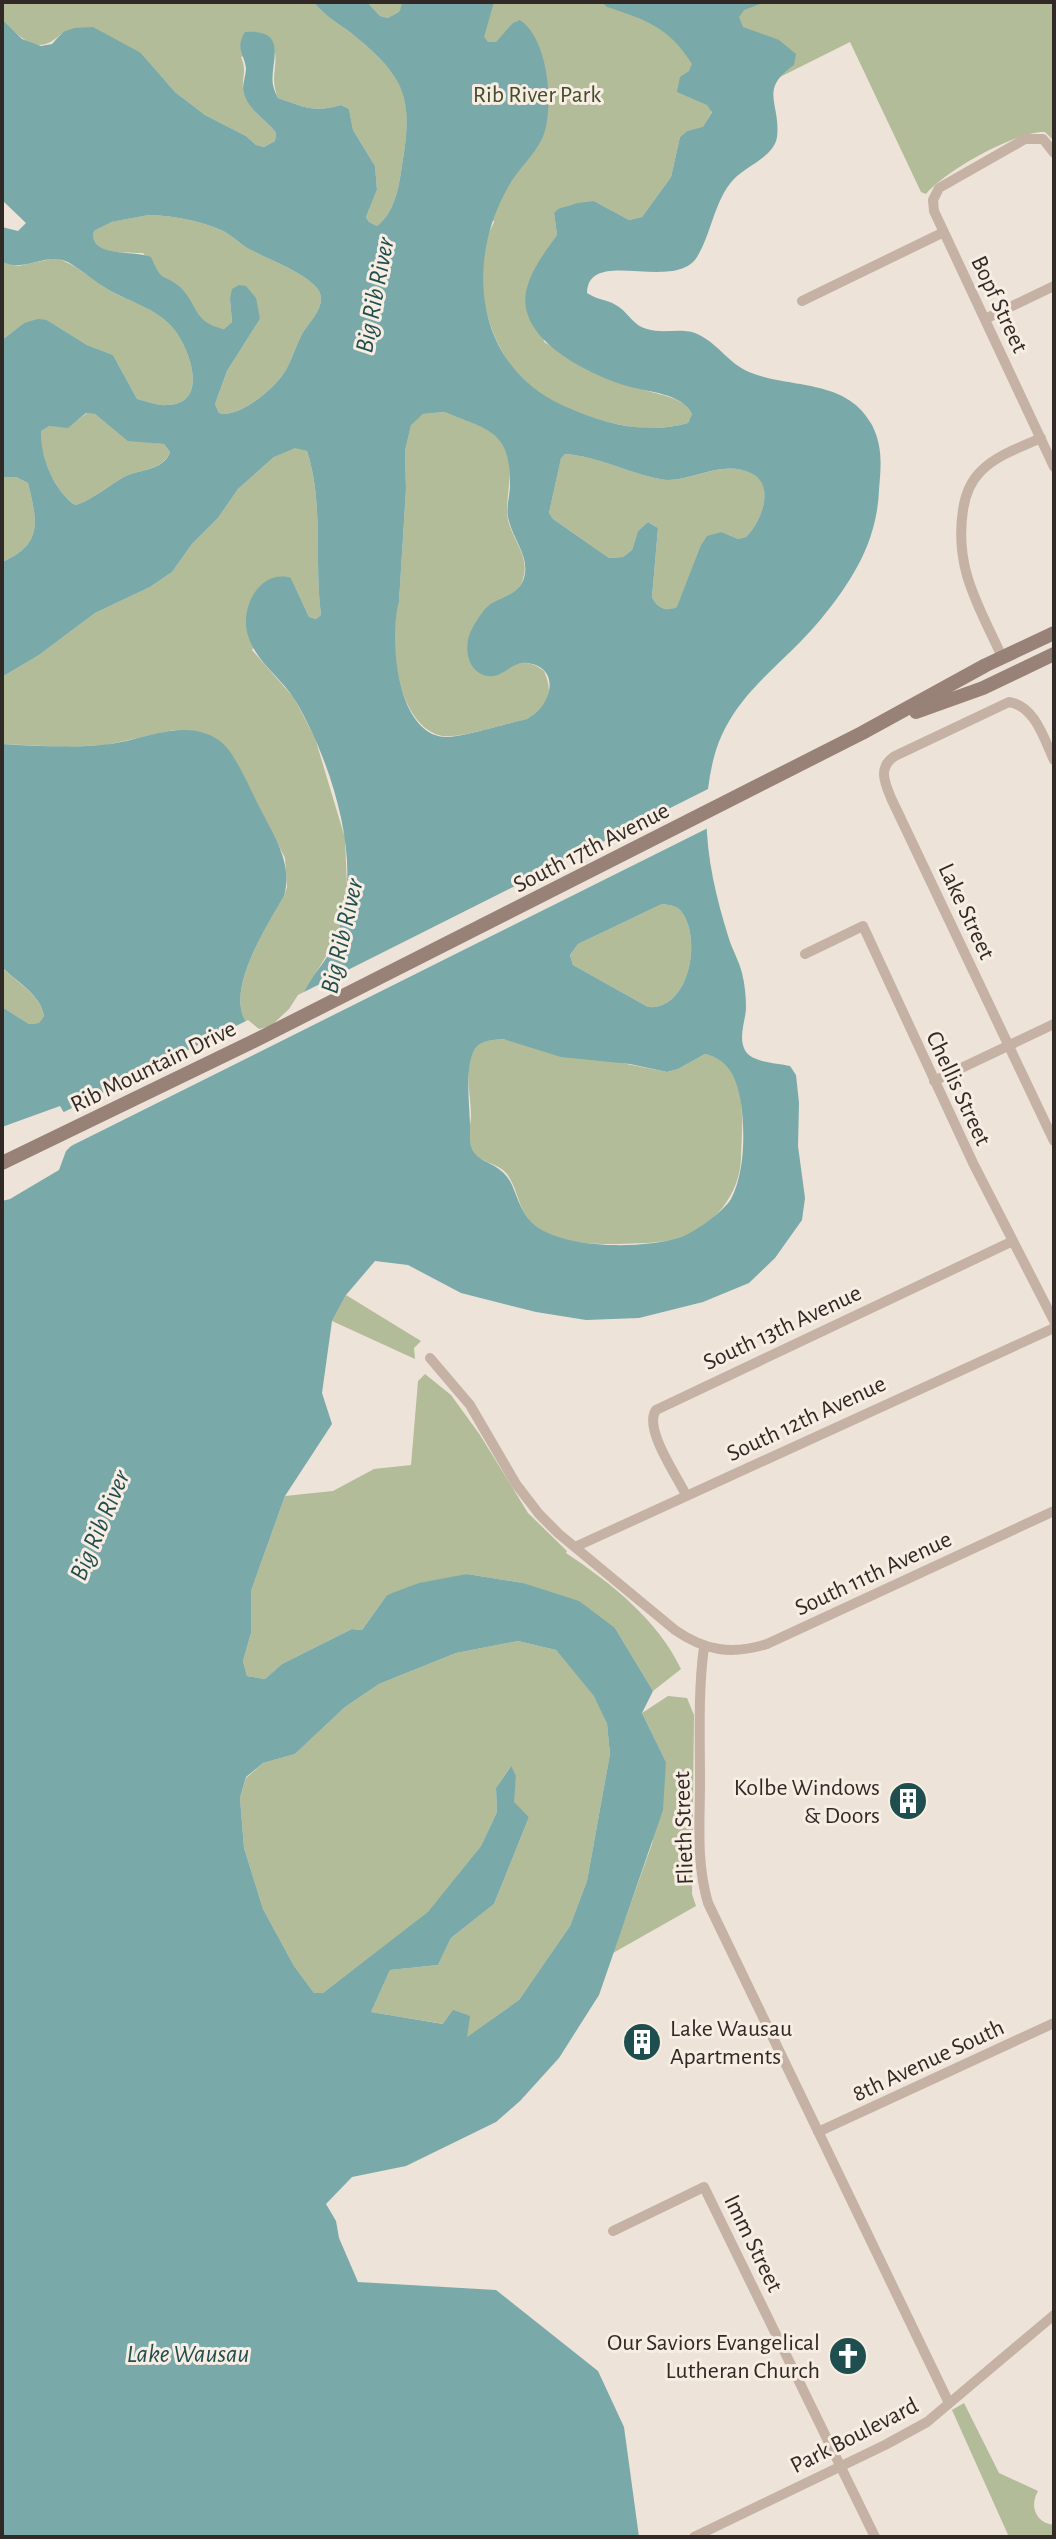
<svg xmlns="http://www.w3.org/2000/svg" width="1056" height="2539" font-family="'Alegreya Sans',sans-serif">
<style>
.green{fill:#b2bc99}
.water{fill:#79a9a9;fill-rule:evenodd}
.pier{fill:#eee3d8}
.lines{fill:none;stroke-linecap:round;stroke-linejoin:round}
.minor{stroke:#c5b2a5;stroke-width:10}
.secondary{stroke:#988177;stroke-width:14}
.labels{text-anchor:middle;stroke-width:6;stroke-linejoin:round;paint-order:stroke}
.park-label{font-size:24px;fill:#424e2b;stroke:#f7ede3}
.street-label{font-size:24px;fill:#312925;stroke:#f7ede3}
.poi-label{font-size:24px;fill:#312925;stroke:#f7ede3;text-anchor:end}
.water-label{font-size:26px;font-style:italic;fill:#1f4e4f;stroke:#f7ede3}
</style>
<rect width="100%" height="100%" fill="#eee3d8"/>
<path class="green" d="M2 2H314C324 16 338 23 351 33 406 78 414 96 402 165 399 187 395 212 377 226L369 222 366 217 377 190 375 166 353 130 349 109 341 105C314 113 304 107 278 98 269 75 279 68 274 47L241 57C248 72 240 80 244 94 248 110 267 120 276 133L275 141 264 147 256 145 246 136 205 115 175 92 141 53 63 32C38 58 23 40 2 19Z
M367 2H1054V141L1045 132C1017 130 943 172 926 194L921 192 850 42 712 111 703 128 687 131 680 137 671 177 642 217 629 220 594 201 554 213 557 235 536 267 544 342C578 362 610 381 648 391 664 396 684 398 692 414L688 423C657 432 627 428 597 419 574 412 548 402 530 387 494 356 473 291 484 245 486 237 491 229 494 222L398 12 388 18 380 16Z
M149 215C174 216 197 220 221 230 232 235 241 245 251 250 267 259 320 278 321 297 322 311 309 322 302 334 296 345 293 357 287 368 278 386 240 419 219 413L215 404 227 371 260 319 230 299 232 322 224 329 211 327 199 317 180 288 159 276 143 253C127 252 87 256 94 231L110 222Z
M56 258C76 264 91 279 109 290 129 302 156 307 172 327 189 346 211 404 167 405 157 406 146 401 137 399L113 355 87 345 47 320 24 323 2 340V262L18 266Z
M444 412C458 418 491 427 500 439 517 461 507 486 507 511 507 534 529 552 524 575 521 591 513 594 500 599L494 676C511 665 525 656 544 671 554 693 549 708 527 719 508 723 458 739 442 736 396 726 388 639 399 602L406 489 405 451 411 424 423 414Z
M87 413 95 414 128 440 164 444 170 452C163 470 142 469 126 476 110 484 90 502 75 505 54 490 40 457 40 431L49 426 68 427Z
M295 447 307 451C324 503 314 561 321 615L316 619 309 617 291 578 252 650 294 698 315 738 345 838 347 887 340 917 339 935 292 1012 273 1030 258 1033C213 1007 266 928 284 896L287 887 285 858 236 763 221 742 174 730 106 745 65 747 2 744V677L39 655 95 613 150 587 172 572 192 544 218 518 238 489 274 457Z
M565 454C597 456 628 473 660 479 688 485 720 458 752 473 777 485 760 524 746 537L738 539 722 532 700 547 678 607C666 612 657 608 652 597L658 528 648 522 638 531 632 550 623 557 609 558 553 519 549 513 561 457Z
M2 477H16L28 483C37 521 44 544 2 562Z
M662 904C668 905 675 905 680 910 703 935 690 1011 648 1007L573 965 570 955 578 944Z
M2 967C16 983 41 994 44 1016L39 1023 29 1024 2 1007Z
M502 1039 667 1072 678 1069 705 1054C750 1064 742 1122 741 1158 740 1194 714 1227 678 1238 659 1244 637 1243 618 1244 590 1244 559 1244 536 1226 518 1213 519 1190 507 1174 497 1161 473 1162 469 1146 467 1137 471 1124 471 1115 471 1095 463 1068 475 1049 481 1040 493 1040 502 1039Z
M346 1295 421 1341 414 1348 415 1359 332 1321Z
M425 1374 451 1395 480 1435 528 1513 567 1551 566 1553C611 1583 658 1620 681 1669L653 1691 615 1628 523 1583 467 1574 387 1595 362 1630 352 1629 282 1664 265 1679 247 1676 243 1661 251 1633V1591L285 1496 333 1491 374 1469 411 1465 418 1381Z
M518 1641 556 1650 595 1696 607 1724 610 1754 587 1881 570 1926 519 2000 466 2038 444 2024 371 2012 390 1970 438 1965 451 1938 494 1904 529 1817 513 1802 516 1776 510 1767 496 1788 497 1812 481 1846 428 1913 323 1993H314L294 1966 263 1909 244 1848 240 1798 246 1778 263 1763 295 1754 345 1707 379 1684 456 1653Z
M668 1696 687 1698 694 1715 692 1894 696 1906 613 1953 652 1844 666 1762 642 1713Z
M964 2403 999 2473 1038 2491C1029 2507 1036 2523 1054 2525V2537H1009L952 2410Z"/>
<path class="water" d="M314 2H367L380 16 388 18 400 11 402 2H494L484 37 488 42H496L513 23 520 20C549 39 555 110 542 139 533 157 516 171 507 189 464 266 477 367 564 406 603 424 647 435 688 423L692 414C682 393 647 392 627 386 588 374 513 338 527 288 532 268 546 251 557 235L554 213 558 209 578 203 594 201 629 220 642 217 671 177 680 137 687 131 703 127 712 112 707 105 677 92 680 77 689 71 692 64C670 28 645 19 607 7L602 2H765L744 10 739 17 743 27 779 40 796 54 794 65C758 90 781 103 777 137 774 157 747 165 734 179 714 200 712 233 697 257 674 293 588 246 587 293 597 300 610 300 619 307 630 315 634 326 647 329 662 334 680 328 695 333 716 341 729 364 749 372 790 389 847 378 872 425 883 447 881 466 879 490 877 541 853 580 821 619 781 668 729 695 713 761 698 822 711 881 729 939 733 951 739 961 742 973 745 985 746 997 746 1009 745 1023 736 1043 749 1055 759 1063 778 1063 790 1066L796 1075 799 1103 798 1146 805 1198 802 1220 775 1258 749 1283 703 1302 639 1318 586 1320 536 1312 461 1293 408 1265 375 1261 346 1295 332 1321 322 1393 332 1424 285 1496 251 1591V1633L243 1661 247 1676 265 1679 282 1664 352 1629 362 1630 387 1595 419 1583 467 1574 523 1583 579 1601 615 1628 653 1691 642 1713 666 1762 663 1810 599 1995 559 2058 520 2101 496 2122 406 2166 352 2177 326 2204 336 2221 339 2238 358 2282 496 2290 598 2371 624 2427 639 2537H2V1201L10 1199 59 1170 66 1151 79 1138 60 1106 2 1127V1007L29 1024 39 1023 44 1016C41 994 16 982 2 967V744C35 746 67 748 101 745 139 743 184 715 220 741 236 753 251 792 261 810 275 838 293 864 284 896 266 928 213 1007 258 1033 286 1028 297 1003 311 980 320 966 335 949 339 933 340 927 339 921 340 915 342 905 346 895 347 885 351 827 325 750 295 700 280 676 254 661 247 632 241 605 261 569 291 578L309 617 316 619 321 615C314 561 324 503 307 451L295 448 274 457 238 489 218 518 192 544 172 572 150 587 95 613 39 655 2 677V562C44 544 37 521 28 483L16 477H2V340L24 323 38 319 47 320 87 345 113 355 137 399C146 401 158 406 167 405 211 404 189 346 172 327 156 308 130 302 109 290 95 282 82 270 68 262 52 254 36 264 20 265 14 266 8 264 2 262V227L18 231 26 223 2 200V19L22 39 41 46 52 44 63 32 74 28 93 27 141 53 175 92 205 115 246 136 256 145 264 147 275 141 276 133C267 120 248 110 244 94 241 86 246 77 246 68 244 53 235 49 245 32 291 29 269 63 273 85 274 90 276 94 278 98 304 107 314 113 341 105L349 109 353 130 375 166 377 190 366 217 369 222 377 226C395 212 399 187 402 165 414 96 405 77 351 33 338 23 324 16 314 2ZM149 215C174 216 197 220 221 230 232 235 241 245 251 250 267 259 320 278 321 297 322 311 309 322 302 334 296 345 293 357 287 368 278 386 240 419 219 413L215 404 227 371 260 319 256 298 246 286 239 285 232 289 230 299 232 322 224 329C193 323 198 304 180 287 162 272 163 285 151 257 135 250 87 258 94 231L111 222ZM444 412C488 430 511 430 510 485 510 497 505 509 509 521 514 541 530 557 524 578 519 596 500 596 487 607 482 612 477 620 473 627 463 643 465 672 488 676 502 679 512 661 527 663 562 667 552 707 527 719 508 723 463 737 446 737 396 735 389 637 399 602L406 489 405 451 411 425 423 414ZM86 413 95 414 128 441 164 444 170 452C164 470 142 469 126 476 110 484 90 502 75 505 54 490 40 457 41 431L49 426 68 428ZM565 454C597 456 628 473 660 479 687 485 720 458 751 473 777 485 760 524 746 537L738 539 722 532 707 536 700 547 677 607C666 612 657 608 652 597L658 528 648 522 638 531 632 550 623 557 609 558 553 519 549 513 561 458ZM662 904C668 905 675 905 680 910 703 935 690 1011 648 1007L573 965 570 955 578 944ZM503 1039 561 1057 630 1064 667 1072 678 1069 705 1054C730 1060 737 1079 741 1103 745 1133 745 1172 731 1199 723 1212 693 1234 678 1238 642 1249 566 1249 536 1226 523 1217 518 1199 512 1185 498 1155 467 1168 470 1133 471 1111 463 1068 475 1049 481 1040 493 1040 503 1039ZM518 1641 556 1650 594 1696 607 1724 610 1754 587 1881 570 1926 519 2000 467 2037 470 2016 453 2010 443 2024 371 2012 390 1970 438 1965 451 1938 494 1904 529 1817 514 1802 516 1776 511 1766 496 1788 497 1812 481 1846 428 1912 323 1993H314L294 1966 263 1909 244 1848 240 1798 246 1777 263 1763 295 1754 345 1707 379 1684 456 1653Z"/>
<path class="pier" d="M712 787 710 827 61 1151 74 1137 60 1114 248 1020 259 1029 271 1026 289 1009 298 995Z"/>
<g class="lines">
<path class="minor" d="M1054 153 1043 139H1025L939 188 933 200 934 211 1054 467
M802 301 944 232
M985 319 1054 286
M1002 657C979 606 954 569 963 510 965 496 971 481 981 471 997 455 1021 447 1041 438
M1054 760C1044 739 1035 706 1009 702L895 756C878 767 884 781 891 798L1054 1141
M805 954 863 926 973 1163 1054 1321
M934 1081 1054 1024
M430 1358 470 1405 516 1484 539 1514 559 1534 675 1630C705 1651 732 1655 767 1644L1054 1511
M686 1495C677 1476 643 1428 656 1410L1013 1241
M575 1547 1054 1328
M704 1647C698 1691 700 1736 700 1782 700 1823 696 1862 708 1903L949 2403
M818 2132 1054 2023
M613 2231 704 2187 875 2537
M694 2537 885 2445 927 2422 1054 2315"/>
<path class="secondary" d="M916 712 983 688 1054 654
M2 1163 256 1040 862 733 986 665 1054 633"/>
</g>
<defs>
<g id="building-disc" transform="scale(2)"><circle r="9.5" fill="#1f4e4f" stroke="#f7ede3"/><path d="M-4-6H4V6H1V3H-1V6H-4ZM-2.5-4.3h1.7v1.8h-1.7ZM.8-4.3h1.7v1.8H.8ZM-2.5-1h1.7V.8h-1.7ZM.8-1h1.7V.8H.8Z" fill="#fff"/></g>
<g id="church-disc" transform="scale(2)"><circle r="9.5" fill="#1f4e4f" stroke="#f7ede3"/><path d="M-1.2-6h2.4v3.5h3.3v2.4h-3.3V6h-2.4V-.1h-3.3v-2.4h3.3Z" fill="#fff"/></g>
</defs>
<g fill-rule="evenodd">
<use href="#building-disc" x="908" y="1801"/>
<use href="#building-disc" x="642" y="2042"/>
<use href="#church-disc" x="848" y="2356"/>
</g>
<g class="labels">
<g class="park-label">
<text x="537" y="102">Rib River Park</text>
</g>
<g class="street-label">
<text transform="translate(1000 304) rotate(65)" y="8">Bopf Street</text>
<text transform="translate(591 847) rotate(-27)" y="8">South 17th Avenue</text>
<text transform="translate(967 911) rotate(65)" y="8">Lake Street</text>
<text transform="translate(153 1066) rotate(-26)" y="8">Rib Mountain Drive</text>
<text transform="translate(959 1088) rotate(65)" y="8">Chellis Street</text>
<text transform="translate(782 1327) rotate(-25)" y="8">South 13th Avenue</text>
<text transform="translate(806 1418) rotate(-25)" y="8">South 12th Avenue</text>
<text transform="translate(873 1573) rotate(-25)" y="8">South 11th Avenue</text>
<text transform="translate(683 1828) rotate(-92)" y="8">Flieth Street</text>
<text transform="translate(928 2060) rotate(-25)" y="8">8th Avenue South</text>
<text transform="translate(754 2243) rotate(64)" y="8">Imm Street</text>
<text transform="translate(854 2435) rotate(-27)" y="8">Park Boulevard</text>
</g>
<g class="poi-label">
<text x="880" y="1795">Kolbe Windows<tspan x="880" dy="28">&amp; Doors</tspan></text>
<text x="670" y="2036" text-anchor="start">Lake Wausau<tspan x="670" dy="28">Apartments</tspan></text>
<text x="820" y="2350">Our Saviors Evangelical<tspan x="820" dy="28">Lutheran Church</tspan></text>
</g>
<g class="water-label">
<text transform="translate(374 295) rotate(-79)" y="9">Big Rib River</text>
<text transform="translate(341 936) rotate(-77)" y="9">Big Rib River</text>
<text transform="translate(99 1525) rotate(-67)" y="9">Big Rib River</text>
<text x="188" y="2362">Lake Wausau</text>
</g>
</g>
<rect width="1056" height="2539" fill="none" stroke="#312925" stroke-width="8"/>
</svg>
